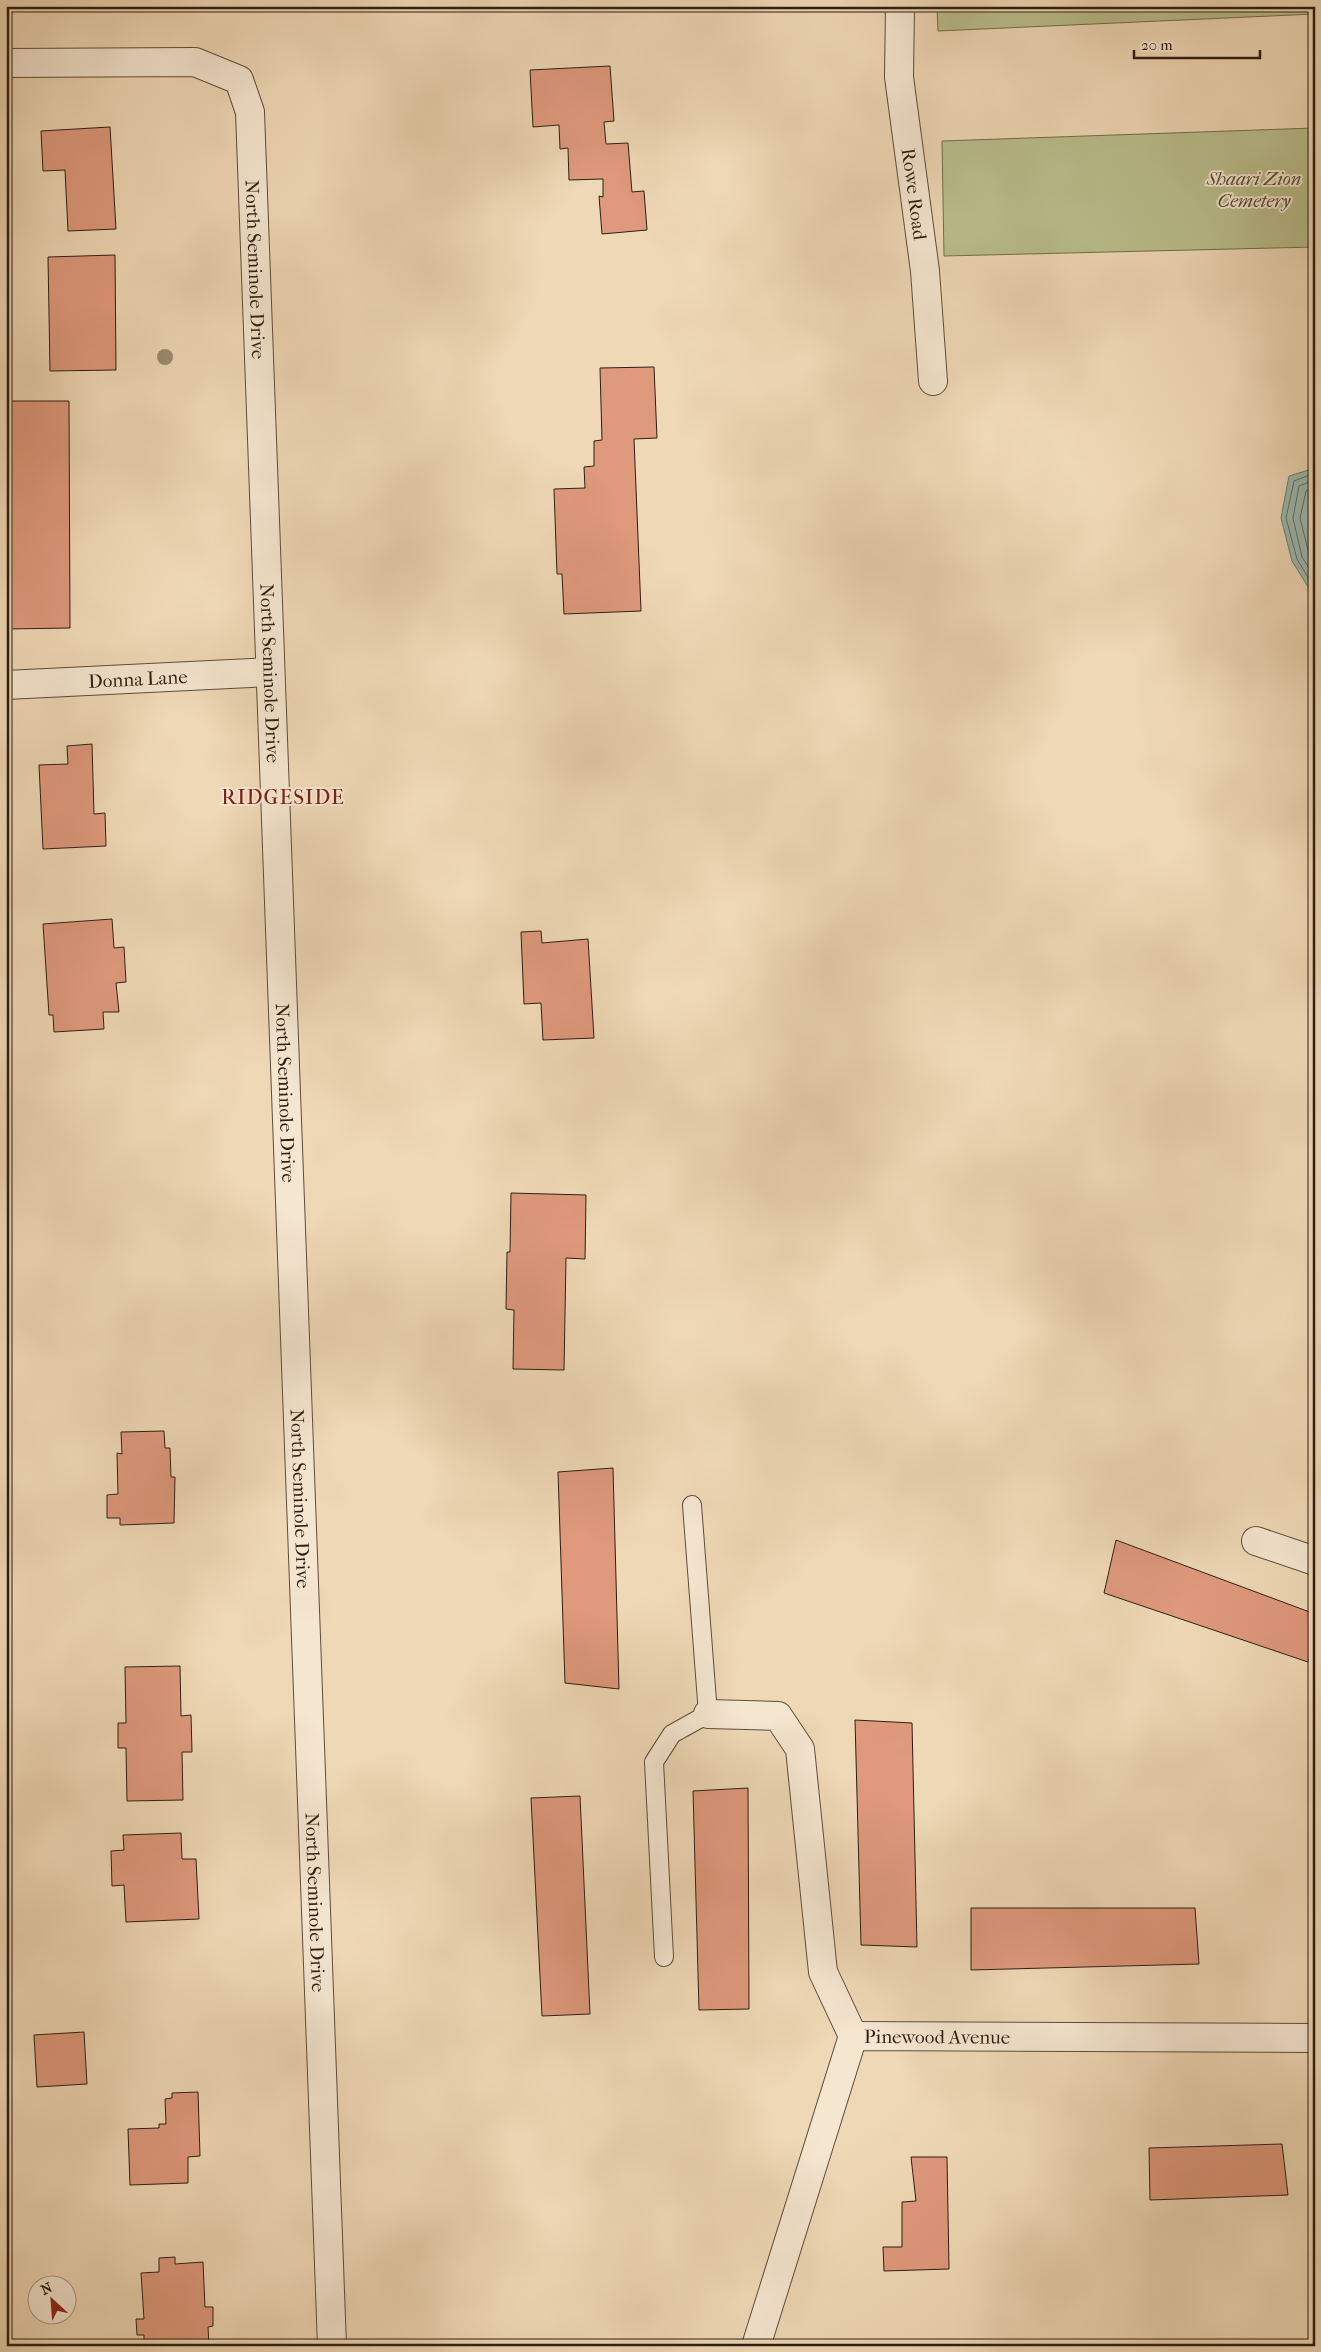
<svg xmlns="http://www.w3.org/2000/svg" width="1321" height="2352" font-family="'IM FELL French Canon',serif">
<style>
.green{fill:#babe8d;stroke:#746e4f}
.water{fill:#9ab9b0;stroke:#6e7b70}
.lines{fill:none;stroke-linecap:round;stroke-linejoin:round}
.shore{stroke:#646c60;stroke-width:1}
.building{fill:#df997d;stroke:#2d1f11}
.lane-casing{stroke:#5e4d3a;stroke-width:20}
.street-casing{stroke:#5e4d3a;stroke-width:30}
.lane{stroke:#f5e6d0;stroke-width:18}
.street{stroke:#f5e6d0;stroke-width:28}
.tree{fill:#9b8d70}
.labels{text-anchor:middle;stroke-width:4;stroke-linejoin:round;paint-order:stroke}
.park-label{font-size:19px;font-style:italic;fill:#574f36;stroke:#f5e6d0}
.street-label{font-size:19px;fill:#2d1f11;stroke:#f5e6d0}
.quarter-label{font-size:21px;letter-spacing:1px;fill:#7a1f14;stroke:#f5e6d0}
</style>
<rect width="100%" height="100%" fill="#efd8b6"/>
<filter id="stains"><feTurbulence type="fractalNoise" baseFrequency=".004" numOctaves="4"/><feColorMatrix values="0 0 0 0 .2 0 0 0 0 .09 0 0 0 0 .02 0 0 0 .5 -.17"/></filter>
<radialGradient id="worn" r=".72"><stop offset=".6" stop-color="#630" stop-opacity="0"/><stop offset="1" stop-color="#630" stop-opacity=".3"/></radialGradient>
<path class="green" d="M937 6H1315V14L938 31Z
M1315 128V247L944 256 942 141Z"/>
<path class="water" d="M1315 468V598L1292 561 1281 518 1289 476Z"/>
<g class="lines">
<path class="shore" d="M1315 473 1294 481 1286 518 1297 559 1315 589
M1315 480 1299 486 1293 518 1302 557 1315 577
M1315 488 1306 491 1300 518 1309 554 1315 563"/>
</g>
<path class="building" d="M610 66 614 121 604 122 606 144 628 143 632 192 644 191 647 230 602 234 599 196 603 197V179L569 180 568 148 560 149 559 125 533 127 530 70Z
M110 127 116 229 68 231 65 170 43 171 41 131Z
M115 255 116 370 50 371 48 257Z
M654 367 657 438 634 439 641 611 564 614 562 574H557L554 489 585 488 584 467 594 466V441L602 440 600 368Z
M6 401H69L70 628 6 629Z
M92 744 94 814 105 813 106 846 43 849 39 765 68 764 67 746Z
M112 919 114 948 124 947 126 982 116 983 119 1012H103L104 1029 54 1032 53 1015H49L43 924Z
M541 931 542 943 588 939 594 1038 543 1040 541 1003 524 1004 521 932Z
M511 1193 586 1195 585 1259 566 1258 564 1370 513 1369 514 1310 506 1309 507 1252H510Z
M164 1431 165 1448H170L171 1477H175L174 1523 120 1525V1518H107V1495L118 1494 117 1453 122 1454 121 1432Z
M613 1468 619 1689 565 1683 558 1472Z
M1116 1540 1315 1614V1641L1308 1662 1104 1593Z
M180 1666 181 1716 191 1715 192 1752H182L183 1800 127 1801 126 1748H118V1723H126L125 1667Z
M855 1720 912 1723 917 1947 861 1945Z
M748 1788 749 2009 699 2010 693 1791Z
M580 1796 590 2014 542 2016 531 1798Z
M181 1833 182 1859H196L199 1919 126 1922 124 1885 112 1886 111 1851 124 1850 123 1835Z
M971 1908H1195L1199 1964 971 1970Z
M84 2032 87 2084 37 2087 34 2035Z
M198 2092 200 2156 188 2157V2183L130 2185 128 2129 159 2128V2124H166L165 2099 172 2098V2093Z
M1282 2144 1288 2195 1150 2200 1149 2148Z
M911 2157H947L949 2269 884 2271 883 2247H902V2202L916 2201Z
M175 2257V2264L203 2262 205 2307H213V2326L208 2327 209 2346H144V2335H137L136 2319H144L141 2273 159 2272V2258Z"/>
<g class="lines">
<g class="lane-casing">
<path id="lane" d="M664 1957 654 1762 672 1734 708 1714 692 1505"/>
</g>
<g class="street-casing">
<g id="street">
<path id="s1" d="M900 6 899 77 925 271 933 381"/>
<path id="s2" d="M6 63 195 62 239 80 250 112 332 2346"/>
<path id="s3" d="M6 685 270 672"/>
<path d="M1256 1541 1315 1561"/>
<path d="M708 1714 778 1716 800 1749 823 1972 853 2036"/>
<path id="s4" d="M756 2346 853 2036 1315 2038"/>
</g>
</g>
<use href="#lane" class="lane"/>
<use href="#street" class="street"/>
</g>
<circle class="tree" cx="165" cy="357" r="8"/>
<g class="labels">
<g class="park-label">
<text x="1254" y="185">Shaari Zion<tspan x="1254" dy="22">Cemetery</tspan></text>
</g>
<g class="street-label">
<text dy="7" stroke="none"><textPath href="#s1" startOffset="189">Rowe Road</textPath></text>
<text dy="7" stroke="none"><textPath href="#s2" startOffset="428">North Seminole Drive</textPath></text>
<text dy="7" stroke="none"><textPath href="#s2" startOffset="832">North Seminole Drive</textPath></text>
<text dy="7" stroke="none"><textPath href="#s3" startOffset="132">Donna Lane</textPath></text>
<text dy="7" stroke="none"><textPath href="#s2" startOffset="1252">North Seminole Drive</textPath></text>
<text dy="7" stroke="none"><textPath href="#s2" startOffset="1658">North Seminole Drive</textPath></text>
<text dy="7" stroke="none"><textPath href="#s2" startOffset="2062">North Seminole Drive</textPath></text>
<text dy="7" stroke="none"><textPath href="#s4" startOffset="409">Pinewood Avenue</textPath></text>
</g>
<g class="quarter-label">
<text x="283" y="804">RIDGESIDE</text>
</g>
</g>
<rect width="1321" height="2352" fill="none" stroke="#efd8b6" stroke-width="25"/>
<rect x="8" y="8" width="1306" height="2337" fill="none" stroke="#2d1f11" stroke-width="2.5"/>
<rect x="12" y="12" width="1296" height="2327" fill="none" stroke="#2d1f11"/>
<g transform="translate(52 2300) rotate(334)"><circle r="24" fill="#f5e6d0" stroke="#a59684"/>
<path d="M0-4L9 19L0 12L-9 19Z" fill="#8f2418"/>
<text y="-8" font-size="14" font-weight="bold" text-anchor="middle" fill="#2d1f11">N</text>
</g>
<path d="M1134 50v8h126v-8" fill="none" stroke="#2d1f11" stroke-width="2.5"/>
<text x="1141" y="50" font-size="15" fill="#2d1f11" stroke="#f5e6d0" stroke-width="4" paint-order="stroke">20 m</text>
<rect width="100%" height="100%" filter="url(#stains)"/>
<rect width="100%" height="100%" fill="url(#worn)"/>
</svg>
